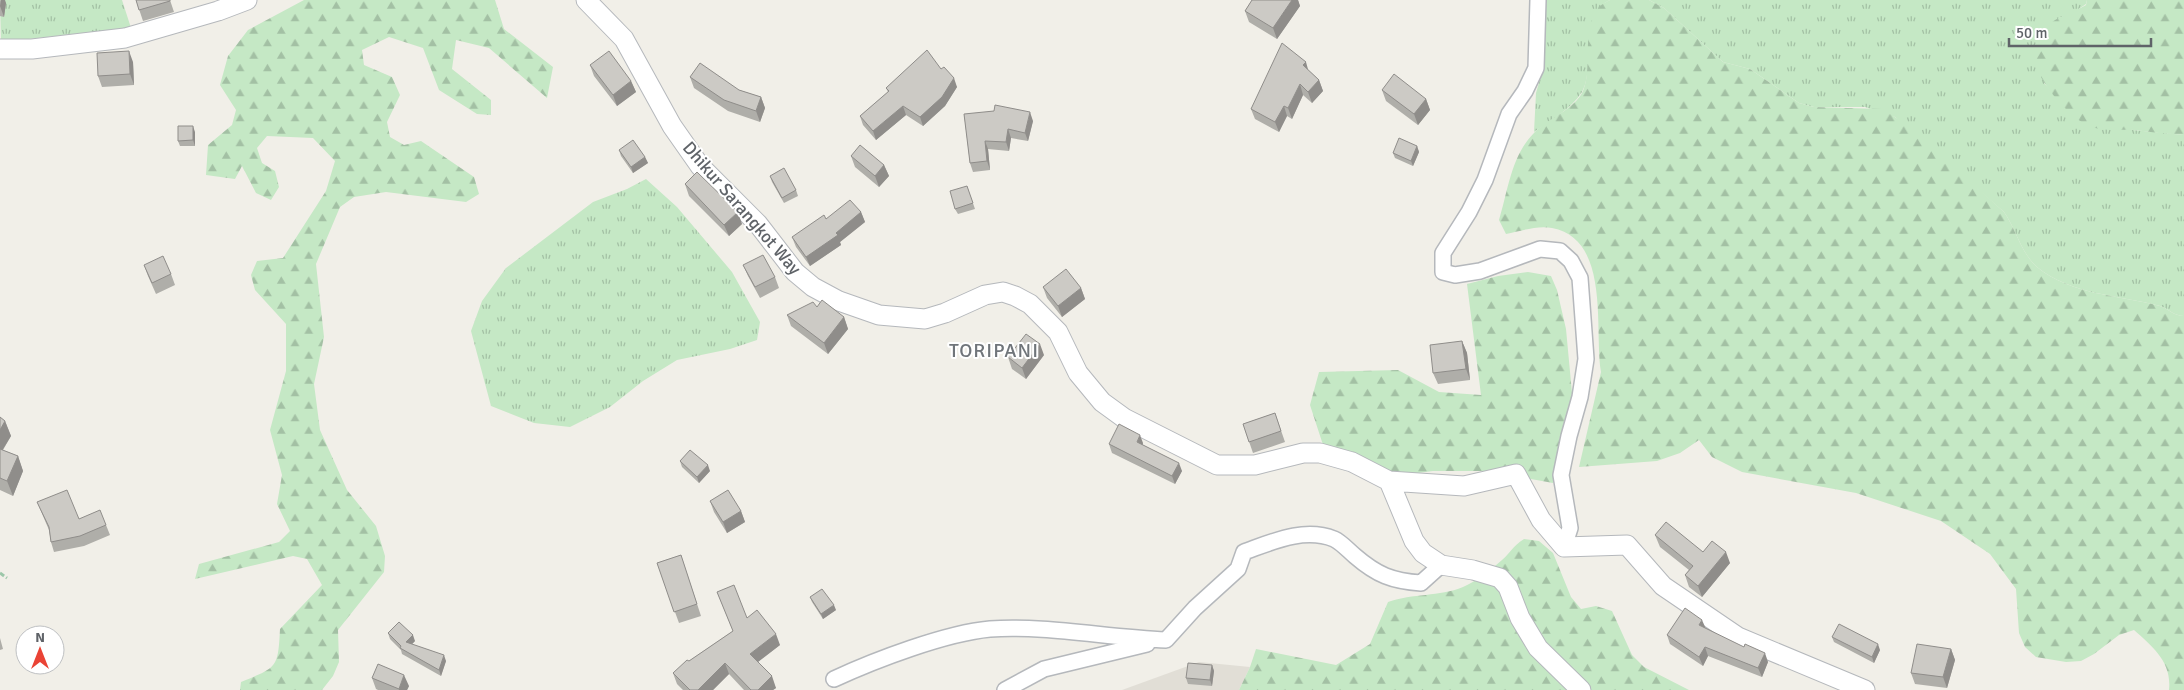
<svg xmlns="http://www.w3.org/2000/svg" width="2184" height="690" font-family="Signika,sans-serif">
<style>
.education{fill:#e1ded6}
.grass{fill:url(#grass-tufts)}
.forest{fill:url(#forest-firs)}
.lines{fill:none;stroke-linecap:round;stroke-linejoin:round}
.minor-casing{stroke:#b5b8bc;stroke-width:18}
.tertiary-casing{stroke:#b5b8bc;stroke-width:21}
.path{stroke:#9cc7a9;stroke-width:3;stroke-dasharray:5 2.5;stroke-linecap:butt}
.minor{stroke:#fff;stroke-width:15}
.tertiary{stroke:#fff;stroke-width:19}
.wall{fill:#afaea9}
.shaded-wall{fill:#8f8d8a}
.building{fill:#cccac5;stroke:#8f8d8a}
.labels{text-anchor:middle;stroke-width:4;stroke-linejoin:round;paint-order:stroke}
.street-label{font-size:18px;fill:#5f6368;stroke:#fff}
.quarter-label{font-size:20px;letter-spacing:1px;fill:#70757a;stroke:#fff}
</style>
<defs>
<pattern id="grass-tufts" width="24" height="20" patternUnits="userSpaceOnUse" patternTransform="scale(1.25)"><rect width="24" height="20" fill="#c5e8c5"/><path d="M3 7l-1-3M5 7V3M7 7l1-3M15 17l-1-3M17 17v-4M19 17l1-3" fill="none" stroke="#a3c0a4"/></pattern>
<pattern id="forest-firs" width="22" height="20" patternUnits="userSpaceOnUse" patternTransform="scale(1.25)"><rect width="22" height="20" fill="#c5e8c5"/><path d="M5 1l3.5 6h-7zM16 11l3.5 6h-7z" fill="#a3c0a4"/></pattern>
</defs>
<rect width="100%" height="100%" fill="#f1efe8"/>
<path class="education" d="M1199 662 1250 667 1239 690H1122Z"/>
<path class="grass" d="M0 0H122L132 31H102L1 42Z
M1545 0H1610C1578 14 1596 69 1582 92 1571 109 1550 121 1534 132L1536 93 1543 69Z
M1649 0H2087L2086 4 2073 13 2059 18 2044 83 2055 95 2133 130 2184 135V316C2174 316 2169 309 2160 306 2119 295 2071 295 2037 267 2021 253 2016 229 2004 212L1895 117 1865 107H1814L1799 103 1750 69 1723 62 1664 8Z
M646 179 677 207 732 272 760 322 757 340 730 349 677 360 643 381 610 407 570 427 534 423 491 406 471 331 482 301 506 268 593 202 627 189Z"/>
<path class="forest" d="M304 0H495L504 29 553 67 547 98 489 48 456 40 452 69 491 100V115L477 114 439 90 423 48 389 37 362 50 364 65 392 77 400 95 387 122 390 137 404 145 421 141 474 177 479 194 466 202 386 192 354 197 340 207 316 264 324 337 314 384 320 430 347 490 376 526 385 556 384 572 338 630 339 662 333 676 322 690H240L241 682C277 667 278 669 280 629L322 585 307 559 293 556 195 579 199 564 279 542 290 531 277 504 282 475 270 430 286 371V324L255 290 251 275 257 261 283 258 326 191 335 161 313 138 267 136 257 148 262 163 275 171 279 187 271 200 256 193 242 166 235 179 206 175 208 145 232 125 236 110 220 85 228 56 248 30Z
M1610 0H1649L1664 8 1723 62 1750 69 1799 103 1814 107 1882 109 1909 126 2004 212C2016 229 2021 253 2037 267 2071 295 2119 295 2160 306 2169 309 2174 316 2184 316V690H2169C2172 662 2153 647 2134 630L2119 635 2094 654 2081 661 2066 662 2036 657 2025 647 2019 633 2016 589 1990 554 1941 521 1856 493 1742 472 1712 457 1699 440 1680 453 1657 461 1579 467 1601 372C1594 330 1611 239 1552 228 1538 225 1521 231 1506 234L1499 220C1508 191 1511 156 1534 133 1548 118 1574 110 1583 91 1595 64 1576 14 1610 0Z
M2087 0H2184V135C2167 134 2151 132 2134 130 2119 129 2104 132 2089 126 2073 120 2043 87 2038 70 2034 58 2036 36 2046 27 2057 16 2073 13 2086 5Z
M1528 272 1551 276 1557 290 1566 329 1572 393 1553 483 1487 471H1433L1402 475 1379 473 1325 451 1310 405 1319 372 1398 370 1439 392 1481 395 1467 284 1498 276Z
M1524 539 1539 541 1553 553 1571 597 1581 609 1596 606 1612 611 1632 655 1644 667 1689 690H1239L1250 667 1256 649 1336 665 1370 644 1388 602C1413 593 1439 597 1463 587 1475 582 1492 569 1502 560 1511 552 1512 547 1524 539Z"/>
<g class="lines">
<g class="minor-casing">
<path id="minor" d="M1538 0 1536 68 1525 91 1509 114 1485 180 1469 212 1443 253V272L1455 275 1480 271 1540 249 1560 251 1571 261 1580 278 1586 359 1580 397 1569 436 1561 475 1570 528 1564 547
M834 679C875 660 946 633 990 629 1045 625 1109 638 1166 640L1195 608 1238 569 1244 552C1272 542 1304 527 1334 539 1341 542 1349 551 1355 556 1377 575 1392 581 1421 583L1441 565
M1005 690 1044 669 1147 644"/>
</g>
<g class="tertiary-casing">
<path id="tertiary" d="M586 0 624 39 672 126 700 166 758 224 795 272 813 287 839 301 879 315 925 319 945 313 985 295 1003 292 1015 296 1030 304 1058 332 1078 373 1102 402 1124 418 1217 465H1255L1303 453H1320L1352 462 1389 481 1464 486 1516 474 1541 520 1564 547 1627 545 1663 586 1738 637 1865 690
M0 49H32L125 38 218 11 247 0
M1389 481 1414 541 1423 553 1441 565 1473 570 1500 578 1508 587 1520 618 1538 648 1581 690"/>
</g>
<path class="path" d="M0 573 7 578"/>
<use href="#minor" class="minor"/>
<use href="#tertiary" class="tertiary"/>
</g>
<path class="wall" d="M0 0 6 3 4 17 0 16Z
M136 0H170L174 12 143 21Z
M1252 0H1298L1300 6 1277 39 1249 22 1245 11Z
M133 62 134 85 102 87 98 76Z
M590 65 631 81 636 92 617 106 594 76Z
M941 69 957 87 945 106 923 126 906 115 876 140 863 125 860 116 888 92 886 88Z
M1308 70 1319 80 1323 91 1312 103 1303 95 1292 119 1287 116 1279 132 1255 119 1251 109Z
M690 77 739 90 761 97 765 108 760 122 728 111 694 88Z
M1382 90 1426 99 1430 110 1418 125 1386 101Z
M964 114 1033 121 1028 141 1011 138 1009 151 988 149 990 170 973 172 970 163Z
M195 132V146H180L178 141Z
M1417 146 1419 152 1413 166 1395 158 1393 153Z
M619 150 645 157 648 163 633 173 621 156Z
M851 156 884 165 889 176 879 187 855 167Z
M770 176 796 190 798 196 784 203 772 182Z
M685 184 742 224 729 236 689 196Z
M967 186 975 209 958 214 955 209Z
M861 212 865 222 840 242 841 245 810 266 796 247 792 237 826 219Z
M144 265 171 274 175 285 156 294 148 276Z
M743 265 775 277 779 288 760 298 748 276Z
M1043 287 1081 288 1085 299 1062 317 1047 298Z
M817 307 844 317 848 329 828 354 791 326 787 315Z
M1462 341 1467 353 1470 380 1438 384 1433 373Z
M1044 355 1026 379 1012 369 1008 357Z
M1275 413 1285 442 1253 453 1243 424Z
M0 417 5 421 11 436 3 450 18 456 23 471 13 496 0 490Z
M1143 443V445L1182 471 1175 484 1112 453 1109 444Z
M680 461 710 471 699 483 682 467Z
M710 501 741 511 745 522 727 533 714 512Z
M37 502 79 519 106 525 110 535 84 546 54 552 51 542 49 530Z
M1655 535 1703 552 1730 563 1702 597 1689 587 1685 575 1689 570 1660 547Z
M681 555 701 616 679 623 657 563Z
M717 592 747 618 780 645 758 662 776 688 773 690H744L729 674 713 690H683L677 684 673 673 689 661 733 631Z
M810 597 836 610 823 619 812 602Z
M1706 629 1768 662 1762 677 1708 656 1703 666 1670 644 1667 635Z
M388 633 415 641 412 644 446 661 441 676 402 654 401 650 390 639Z
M1832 637 1880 650 1874 663 1834 642Z
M0 638 3 649 0 650Z
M1951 649 1955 660 1947 688 1915 684 1911 673Z
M1212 665 1214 671 1212 686 1188 684 1186 678Z
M372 678 409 686 407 690H378L376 689Z"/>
<path class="shaded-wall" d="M1 0H5L6 3 4 17 0 6Z
M1292 0H1298L1300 6 1277 39 1273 28Z
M129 51 133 62 134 85 130 74Z
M1306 62 1309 73 1303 65Z
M954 78 957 87 945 106 923 126 920 117Z
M1319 80 1323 91 1312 103 1308 92Z
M631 81 636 92 617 106 613 95Z
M1300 84 1303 95 1292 119 1288 108Z
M761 97 765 108 760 122 756 111Z
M1426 99 1430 110 1418 125 1414 114Z
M903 106 906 115 876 140 873 131Z
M1284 106 1287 116 1279 132 1275 122Z
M1030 112 1033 121 1028 141 1025 133Z
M193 126 195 132V146L193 140Z
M1008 129 1011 138 1009 151 1006 142Z
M985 141 988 149 990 170 987 161Z
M1417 146 1419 152 1413 166 1411 161Z
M645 157 648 163 633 173 631 167Z
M884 165 889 176 879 187 875 176Z
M738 212 742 224 729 236 724 225Z
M861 212 865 222 840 242 841 245 810 266 806 257Z
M1081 288 1085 299 1062 317 1058 306Z
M844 317 848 329 828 354 824 343Z
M1462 341 1467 353 1470 380 1466 369Z
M1040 344 1044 355 1026 379 1022 368Z
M5 421 11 436 0 454V430Z
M1140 435 1143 443 1140 450 1137 442Z
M18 456 23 471 13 496 7 481Z
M1179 463 1182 471 1175 484 1172 476Z
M708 465 710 471 699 483 697 477Z
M741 511 745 522 727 533 723 522Z
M1726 552 1730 563 1702 597 1698 586Z
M834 605 836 610 823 619 821 614Z
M1702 620 1706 629 1699 625Z
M776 634 780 645 754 665 750 654Z
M413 635 415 641 408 648 406 642Z
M1878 644 1880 650 1874 663 1872 657Z
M1705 647 1708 656 1703 666 1699 657Z
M1951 649 1955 660 1947 688 1943 677Z
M1765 653 1768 662 1762 677 1758 668Z
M444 655 446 661 441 676 439 670Z
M725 663 729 674 713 690H698Z
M1212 665 1214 671 1212 686 1210 680Z
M404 675 409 686 407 690H399V689Z
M772 676 776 688 773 690H758Z"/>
<path class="building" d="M136 0H170V1L139 10Z
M1252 0H1292L1273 28 1245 11Z
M1282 43 1306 62 1303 65 1319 80 1308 92 1300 84 1288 108 1284 106 1275 122 1251 109Z
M927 50 941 69 944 67 954 78 942 97 920 117 903 106 873 131 860 116 889 91 886 88Z
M129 51 130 74 98 76 97 53Z
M609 51 631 81 613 95 590 65Z
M700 63 739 90 761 97 756 111 724 100 690 77Z
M1394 74 1426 99 1414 114 1382 90Z
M995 105 1030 112 1025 133 1008 129 1006 142 985 141 987 161 970 163 964 114 994 111Z
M178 126H193V140L178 141Z
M1399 138 1417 146 1411 161 1393 153Z
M633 140 645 157 631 167 619 150Z
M860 145 884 165 875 176 851 156Z
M784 168 796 190 782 198 770 176Z
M697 172 738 212 724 225 685 184Z
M967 186 973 203 955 209 950 191Z
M850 200 861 212 836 233 838 235 806 257 792 237 824 215 826 219Z
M763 255 775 277 755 287 743 265Z
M163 256 171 274 152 283 144 265Z
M1066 269 1081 288 1058 306 1043 287Z
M822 300 844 317 824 343 787 315 813 302 817 307Z
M1026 334 1040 344 1022 368 1008 357Z
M1462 341 1466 369 1433 373 1430 345Z
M1275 413 1281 431 1249 442 1243 424Z
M0 417 5 421 0 430Z
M1119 424 1140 435 1137 442 1179 463 1172 476 1109 444Z
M0 449 18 456 7 481 0 478Z
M690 450 708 465 697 477 680 461Z
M67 490 79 519 100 510 106 525 80 536 51 542 49 527 37 502Z
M728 490 741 511 723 522 710 501Z
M1666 522 1703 552 1712 541 1726 552 1698 586 1685 575 1693 566 1655 535Z
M681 555 697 604 674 612 657 563Z
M734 585 747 618 757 610 776 634 750 654 772 676 758 690H751L725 663 698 690H690L673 673 687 660 689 661 733 631 717 592Z
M822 589 834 605 821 614 810 597Z
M1685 608 1702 620 1699 625 1744 647 1745 644 1765 653 1758 668 1705 647 1699 657 1667 635Z
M399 622 413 635 406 642 444 655 439 670 400 648 401 646 388 633Z
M1839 624 1878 644 1872 657 1832 637Z
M1917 644 1951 649 1943 677 1911 673Z
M1188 663 1212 665 1210 680 1186 678Z
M378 664 404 675 399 689 372 678Z"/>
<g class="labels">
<g class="street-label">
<text transform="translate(742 208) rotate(49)" y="6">Dhikur Sarangkot Way</text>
</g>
<g class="quarter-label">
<text x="994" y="357">TORIPANI</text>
</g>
</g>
<g transform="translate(40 650)"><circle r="24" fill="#ffffff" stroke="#bfc1c3"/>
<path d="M0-4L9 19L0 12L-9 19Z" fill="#ea4335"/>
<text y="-8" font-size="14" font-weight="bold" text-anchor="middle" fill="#5f6368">N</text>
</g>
<path d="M2009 38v8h142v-8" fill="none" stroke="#5f6368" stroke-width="2.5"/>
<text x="2016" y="38" font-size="15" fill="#5f6368" stroke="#ffffff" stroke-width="4" paint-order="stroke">50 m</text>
</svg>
